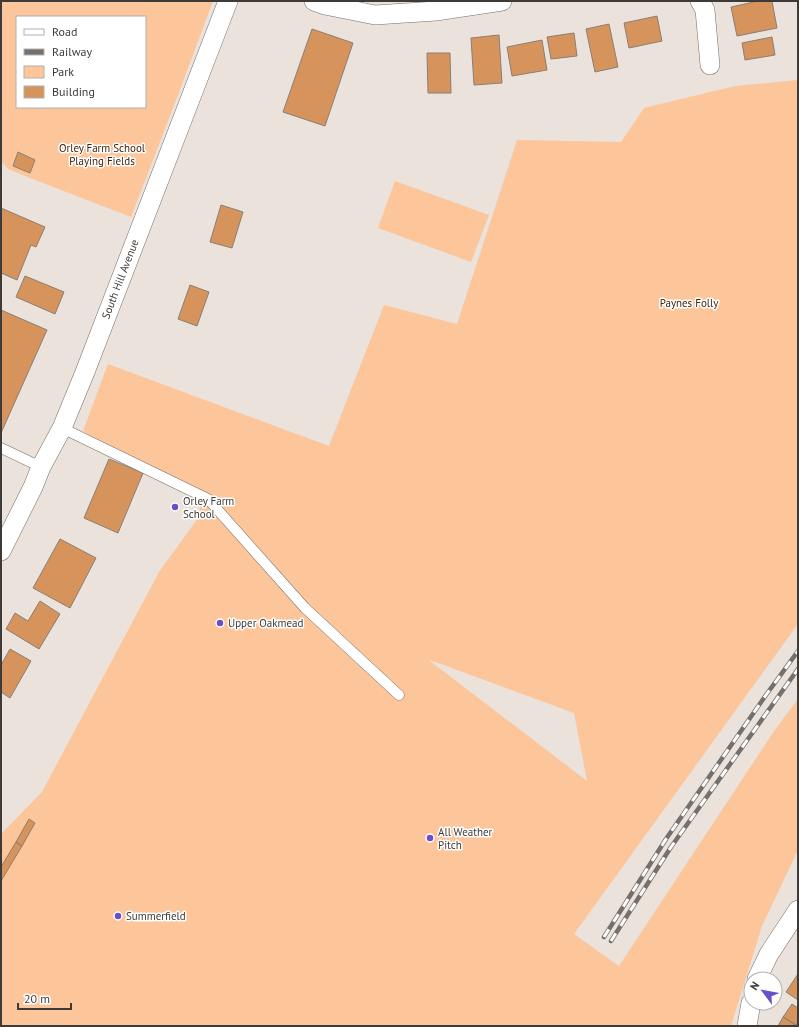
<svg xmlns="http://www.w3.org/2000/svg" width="799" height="1027" font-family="'PT Sans',sans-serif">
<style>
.green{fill:#fdc59a;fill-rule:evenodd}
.building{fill:#d6945c;stroke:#877f78}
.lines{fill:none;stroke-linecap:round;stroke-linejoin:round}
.service-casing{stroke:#766e68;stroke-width:11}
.minor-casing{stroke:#766e68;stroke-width:20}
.service{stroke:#fff;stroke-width:10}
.minor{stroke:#fff;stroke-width:19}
.rail-casing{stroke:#75706c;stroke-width:4.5}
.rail{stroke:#fff;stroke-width:3;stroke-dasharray:9;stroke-linecap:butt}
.poi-dot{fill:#6650c9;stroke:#fff;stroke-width:1.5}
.labels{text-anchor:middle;stroke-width:3;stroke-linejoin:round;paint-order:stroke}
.park-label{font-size:11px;fill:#40250c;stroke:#fff}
.street-label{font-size:11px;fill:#3e3a37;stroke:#fff}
.poi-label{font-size:11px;fill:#3e3a37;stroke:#fff;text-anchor:start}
</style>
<rect width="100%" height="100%" fill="#eae2db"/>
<path class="green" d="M1 1H213L178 95 131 217 30 178 8 169 1 161ZM17 17H145V107H17Z
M798 80V624L574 934 619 966 774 731 798 699V850L762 926 731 1026H1V834L42 792 159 572 201 514 198 499 83 431 108 364 329 446 384 305 457 324 517 140 621 142 644 108 735 86ZM430 660 574 713 587 781 430 661Z
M395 181 489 215 471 262 378 228Z"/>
<path class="building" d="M758 1H772L777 28 737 36 731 7Z
M657 16 662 41 629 48 624 23Z
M609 24 618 67 595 72 586 29Z
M312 29 353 43 325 126 283 112Z
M574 33 577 56 551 59 547 37Z
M499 35 502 83 474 85 471 38Z
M772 37 775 55 745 60 742 43Z
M542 40 547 70 512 76 507 47Z
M427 53H450L451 93H428Z
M18 152 35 160 30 173 13 166Z
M221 205 243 212 232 248 210 242Z
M1 208 45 227 36 247 31 245 17 280 1 273Z
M25 276 64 292 55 314 16 297Z
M190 285 209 292 197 326 178 319Z
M1 310 47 330 1 433Z
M109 459 143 473 118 533 84 518Z
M60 539 96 558 70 608 33 588Z
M40 601 60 614 39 649 6 629 15 613 28 621Z
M10 649 31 661 10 698 1 692V665Z
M29 819 35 823 22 846 16 842Z
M16 842 22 846 1 881V867Z
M798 974V1000L786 992Z
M792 1004 798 1008V1026L783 1017Z
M783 1017 797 1026H778Z"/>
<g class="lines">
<g class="service-casing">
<path id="service" d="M62 428 208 499 305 608 399 695
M1 448 41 467"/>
</g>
<g class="minor-casing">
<path id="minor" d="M314 1 325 5 375 15 436 11 502 1
M700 1 705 10 710 65
M1 551 33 487 41 467 62 428 85 372 228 1
M757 979 769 954 798 910
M747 1026 751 1003"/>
</g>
<use href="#service" class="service"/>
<use href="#minor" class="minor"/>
<g class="rail-casing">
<path id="rail" d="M604 937 666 839 766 695 798 651
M611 941 671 847 798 669"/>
</g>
<use href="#rail" class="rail"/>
</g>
<g class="poi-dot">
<circle cx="175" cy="507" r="4"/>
<circle cx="220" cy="623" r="4"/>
<circle cx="430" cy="838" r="4"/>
<circle cx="118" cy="916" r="4"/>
</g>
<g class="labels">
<g class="park-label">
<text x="102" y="152">Orley Farm School<tspan x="102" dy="13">Playing Fields</tspan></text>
<text x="689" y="307">Paynes Folly</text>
</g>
<g class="street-label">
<text transform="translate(120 279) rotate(-69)" y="4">South Hill Avenue</text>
</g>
<g class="poi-label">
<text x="183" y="505">Orley Farm<tspan x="183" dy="13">School</tspan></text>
<text x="228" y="627">Upper Oakmead</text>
<text x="438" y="836">All Weather<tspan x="438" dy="13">Pitch</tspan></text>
<text x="126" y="920">Summerfield</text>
</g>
</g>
<rect width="799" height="1027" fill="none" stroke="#3e3a37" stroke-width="4"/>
<rect x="16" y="16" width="130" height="92" fill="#ffffff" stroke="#b2b0af"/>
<rect x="24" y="29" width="20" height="6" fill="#ffffff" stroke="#b2b0af"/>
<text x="52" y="36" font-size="12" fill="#3e3a37">Road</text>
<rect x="24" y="49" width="20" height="6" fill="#75706c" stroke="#b2b0af"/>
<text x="52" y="56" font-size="12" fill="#3e3a37">Railway</text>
<rect x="24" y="66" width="20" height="12" fill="#fdc59a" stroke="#b2b0af"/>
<text x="52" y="76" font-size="12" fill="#3e3a37">Park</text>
<rect x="24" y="86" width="20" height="12" fill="#d6945c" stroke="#b2b0af"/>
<text x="52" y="96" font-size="12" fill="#3e3a37">Building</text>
<g transform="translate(763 991) rotate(302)"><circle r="19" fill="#ffffff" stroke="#b2b0af"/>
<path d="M0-3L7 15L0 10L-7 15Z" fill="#6650c9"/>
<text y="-6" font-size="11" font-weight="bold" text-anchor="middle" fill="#3e3a37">N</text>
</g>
<path d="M18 1003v6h53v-6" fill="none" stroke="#3e3a37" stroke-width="2"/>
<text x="24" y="1003" font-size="12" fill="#3e3a37" stroke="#ffffff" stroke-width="3" paint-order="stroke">20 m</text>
</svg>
